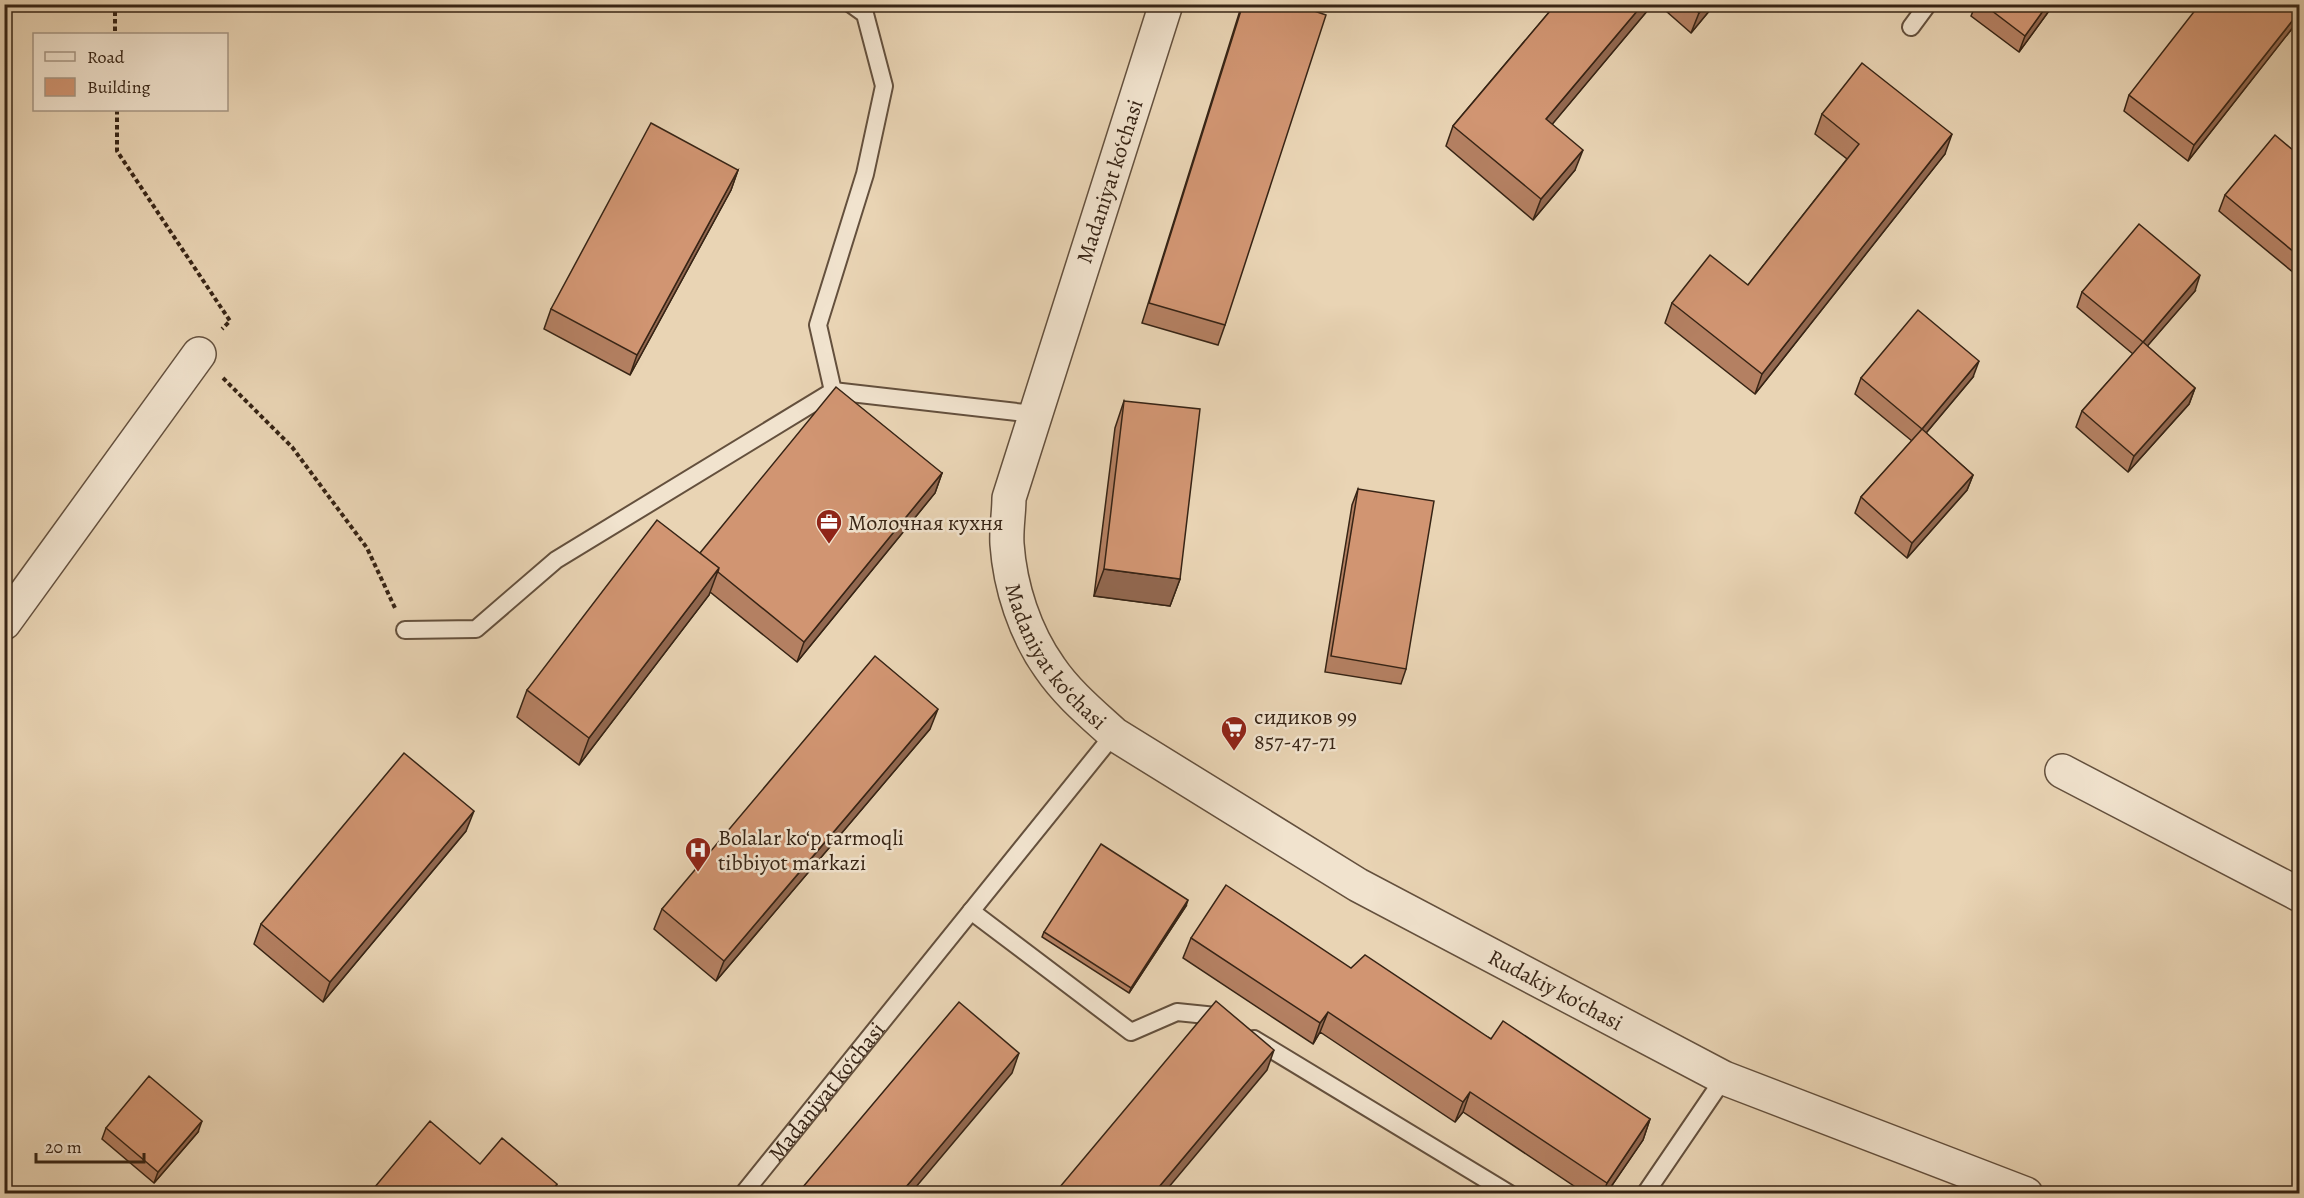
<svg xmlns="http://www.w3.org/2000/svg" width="2304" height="1198" font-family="Alegreya,serif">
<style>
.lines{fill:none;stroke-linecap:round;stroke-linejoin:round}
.service-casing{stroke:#64503d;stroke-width:20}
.minor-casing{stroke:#64503d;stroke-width:36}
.path{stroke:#372415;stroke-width:4;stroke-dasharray:4.5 3;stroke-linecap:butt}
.service{stroke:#f1e3ce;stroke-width:16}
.minor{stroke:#f1e3ce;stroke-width:33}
.wall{fill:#b48062;stroke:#372415;stroke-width:1.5}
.shaded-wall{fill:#926850;stroke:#372415;stroke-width:1.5}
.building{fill:#d19572;stroke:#372415;stroke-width:1.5}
.labels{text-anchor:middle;stroke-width:5;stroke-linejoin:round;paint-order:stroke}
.street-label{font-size:22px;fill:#372415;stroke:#f1e3ce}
.poi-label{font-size:22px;fill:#372415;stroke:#f1e3ce;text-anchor:start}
</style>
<rect width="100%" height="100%" fill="#e9d4b4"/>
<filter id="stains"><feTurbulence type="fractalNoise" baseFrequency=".00333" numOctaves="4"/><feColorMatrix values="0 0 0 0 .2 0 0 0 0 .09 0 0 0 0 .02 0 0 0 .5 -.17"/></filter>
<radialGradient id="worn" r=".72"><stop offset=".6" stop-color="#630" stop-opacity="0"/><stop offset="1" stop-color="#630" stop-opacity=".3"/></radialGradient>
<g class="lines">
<g class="service-casing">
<g id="service">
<path d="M1911 27 1928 4"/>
<path d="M833 391 818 325 865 174 884 86 865 14 851 4"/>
<path d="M405 630 476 629 556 560 833 391 1034 414"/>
<path d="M971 911 1131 1032 1177 1012 1216 1016 1224 1021"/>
<path d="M1254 1039 1510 1194"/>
<path id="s1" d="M743 1194 1114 734"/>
<path d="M1645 1194 1724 1078"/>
</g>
</g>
<g class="minor-casing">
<g id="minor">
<path id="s2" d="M1166 4 1009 498C1009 513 1006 529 1007 544 1010 587 1025 633 1050 668 1067 693 1091 713 1114 734L1358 885 1724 1078 2026 1194"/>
<path d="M4 623 199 354"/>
<path d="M2062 771 2300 895"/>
</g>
</g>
<path class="path" d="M115 4V34
M117 110V151L230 321 222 329
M223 378 292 447 367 548 395 608"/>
<use href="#service" class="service"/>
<use href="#minor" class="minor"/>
</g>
<path class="wall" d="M1242 4H1294L1225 325 1218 345 1142 323Z
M1556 4H1653L1552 124 1575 170 1533 220 1446 146 1453 126Z
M1658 4H1715L1691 33Z
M1976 4H2054L2019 52 1971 16Z
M2294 26 2188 161 2124 111 2129 95Z
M1822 114 1945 154 1755 394 1665 323 1672 303 1748 285 1847 159 1815 134Z
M2300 156V278L2219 211 2225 195Z
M738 170 731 190 630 375 544 329 551 309Z
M2195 291 2147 346 2195 388 2189 404 2128 472 2076 427 2082 411 2133 354 2077 307 2082 292Z
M1973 377 1926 433 1973 475 1967 490 1907 558 1855 513 1861 497 1912 441 1855 394 1861 378Z
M1124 401 1180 579 1170 606 1094 596 1115 428Z
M942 473 935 493 797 662 710 592 709 595 579 765 517 717 527 690 700 553Z
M1358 489 1406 669 1401 684 1325 672 1352 505Z
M930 729 716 981 654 929 662 909Z
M466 831 323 1002 254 944 261 924Z
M1186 906 1129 993 1042 937 1044 932Z
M1191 938 1351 968 1650 1119 1643 1140 1606 1194H1586L1463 1112 1455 1122 1320 1032 1313 1044 1183 958Z
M106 1128 198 1132 154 1183 102 1139Z"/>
<path class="shaded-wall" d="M1643 4H1653L1539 140 1546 119Z
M1706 4H1715L1691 33 1699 13Z
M2048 4H2054L2019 52 2025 36Z
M2300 11 2294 26 2188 161 2194 145Z
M1952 134 1945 154 1755 394 1762 374Z
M1583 150 1575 170 1533 220 1541 199Z
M738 170 731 190 630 375 637 355Z
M2200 275 2195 291 2137 358 2143 342Z
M1979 361 1973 377 1916 445 1922 429Z
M2195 388 2189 404 2128 472 2134 456Z
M942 473 935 493 797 662 804 642Z
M1973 475 1967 490 1907 558 1912 543Z
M719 568 709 595 579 765 589 738Z
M1104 569 1180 579 1170 606 1094 596Z
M938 709 930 729 716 981 724 961Z
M474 811 466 831 323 1002 330 982Z
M1188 900 1186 906 1129 993 1131 988Z
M1328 1012 1320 1032 1313 1044 1320 1023Z
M1274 1050 1267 1070 1163 1194H1153Z
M1019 1053 1012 1073 910 1194H900Z
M1470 1092 1463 1112 1455 1122 1463 1102Z
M1650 1119 1643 1140 1606 1194H1603L1607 1183Z
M202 1121 198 1132 154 1183 158 1172Z
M557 1184 554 1194H549Z"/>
<path class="building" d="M1243 4H1294L1326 15 1225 325 1149 303Z
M1556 4H1643L1546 119 1583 150 1541 199 1453 126Z
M1689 4H1706L1699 13Z
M1983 4H2048L2025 36Z
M2200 4H2293L2300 10V11L2194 145 2129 95Z
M1862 63 1952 134 1762 374 1672 303 1710 255 1748 285 1859 144 1822 114Z
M651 123 738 170 637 355 551 309Z
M2275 135 2300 156V257L2225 195Z
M2139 224 2200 275 2143 342 2082 292Z
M1918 310 1979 361 1922 429 1973 475 1912 543 1861 497 1922 429 1861 378Z
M2143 342 2195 388 2134 456 2082 411Z
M836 387 942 473 804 642 718 572 719 568 700 553Z
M1124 401 1200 409 1180 579 1104 569Z
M1358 489 1434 501 1406 669 1331 656Z
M657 520 719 568 589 738 527 690Z
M875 656 938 709 724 961 662 909Z
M404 753 474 811 330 982 261 924Z
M1101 844 1188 900 1131 988 1044 932Z
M1226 885 1351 968 1365 955 1491 1039 1503 1021 1650 1119 1607 1183 1470 1092 1463 1102 1328 1012 1320 1023 1191 938Z
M1216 1001 1274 1050 1153 1194H1054Z
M959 1002 1019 1053 900 1194H797Z
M149 1076 202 1121 158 1172 106 1128Z
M430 1121 480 1164 502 1138 557 1184 549 1194H369Z"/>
<defs>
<g id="office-pin" transform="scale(1.35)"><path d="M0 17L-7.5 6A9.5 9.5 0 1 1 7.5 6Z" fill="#8f2418" stroke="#f1e3ce"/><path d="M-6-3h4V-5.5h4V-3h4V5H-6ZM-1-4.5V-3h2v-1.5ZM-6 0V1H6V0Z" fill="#fff"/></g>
<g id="supermarket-pin" transform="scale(1.35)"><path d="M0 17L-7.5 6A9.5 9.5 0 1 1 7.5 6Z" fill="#8f2418" stroke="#f1e3ce"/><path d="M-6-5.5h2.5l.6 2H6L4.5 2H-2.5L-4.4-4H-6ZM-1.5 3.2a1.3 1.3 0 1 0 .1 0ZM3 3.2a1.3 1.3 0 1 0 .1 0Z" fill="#fff"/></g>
<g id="hospital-pin" transform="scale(1.35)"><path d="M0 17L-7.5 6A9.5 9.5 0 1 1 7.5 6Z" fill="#8f2418" stroke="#f1e3ce"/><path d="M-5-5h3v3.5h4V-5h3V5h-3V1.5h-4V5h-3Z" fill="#fff"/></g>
</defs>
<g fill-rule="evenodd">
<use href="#office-pin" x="829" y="522"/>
<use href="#supermarket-pin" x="1234" y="729"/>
<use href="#hospital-pin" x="698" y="850"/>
</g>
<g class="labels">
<g class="street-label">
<text transform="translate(1109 181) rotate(-72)" y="8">Madaniyat ko‘chasi</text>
<text dy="8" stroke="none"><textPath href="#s2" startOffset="690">Madaniyat ko‘chasi</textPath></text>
<text dy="8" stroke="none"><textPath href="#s2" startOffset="1300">Rudakiy ko‘chasi</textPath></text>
<text dy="8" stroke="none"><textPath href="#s1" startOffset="132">Madaniyat ko‘chasi</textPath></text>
</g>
<g class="poi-label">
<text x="848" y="530">Молочная кухня</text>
<text x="1254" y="724">сидиков 99<tspan x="1254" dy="25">857-47-71</tspan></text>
<text x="718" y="845">Bolalar ko‘p tarmoqli<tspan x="718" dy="25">tibbiyot markazi</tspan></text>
</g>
</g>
<rect width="2304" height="1198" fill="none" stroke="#e9d4b4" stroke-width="24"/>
<rect x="6" y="6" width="2292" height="1186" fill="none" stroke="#372415" stroke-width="3"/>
<rect x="12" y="12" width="2280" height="1174" fill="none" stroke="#372415" stroke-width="1.5"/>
<rect x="33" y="33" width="195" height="78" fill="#f1e3ce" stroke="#a79784" stroke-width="1.5"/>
<rect x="45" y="52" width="30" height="9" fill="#f1e3ce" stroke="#a79784" stroke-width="1.5"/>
<text x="87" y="63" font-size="18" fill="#372415">Road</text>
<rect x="45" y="78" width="30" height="18" fill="#d19572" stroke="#a79784" stroke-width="1.5"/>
<text x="87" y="93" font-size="18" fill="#372415">Building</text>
<path d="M36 1153v9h108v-9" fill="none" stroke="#372415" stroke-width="3"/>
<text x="45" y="1153" font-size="18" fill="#372415" stroke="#f1e3ce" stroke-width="4.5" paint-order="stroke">20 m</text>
<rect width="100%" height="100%" filter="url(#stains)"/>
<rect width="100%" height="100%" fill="url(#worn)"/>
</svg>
